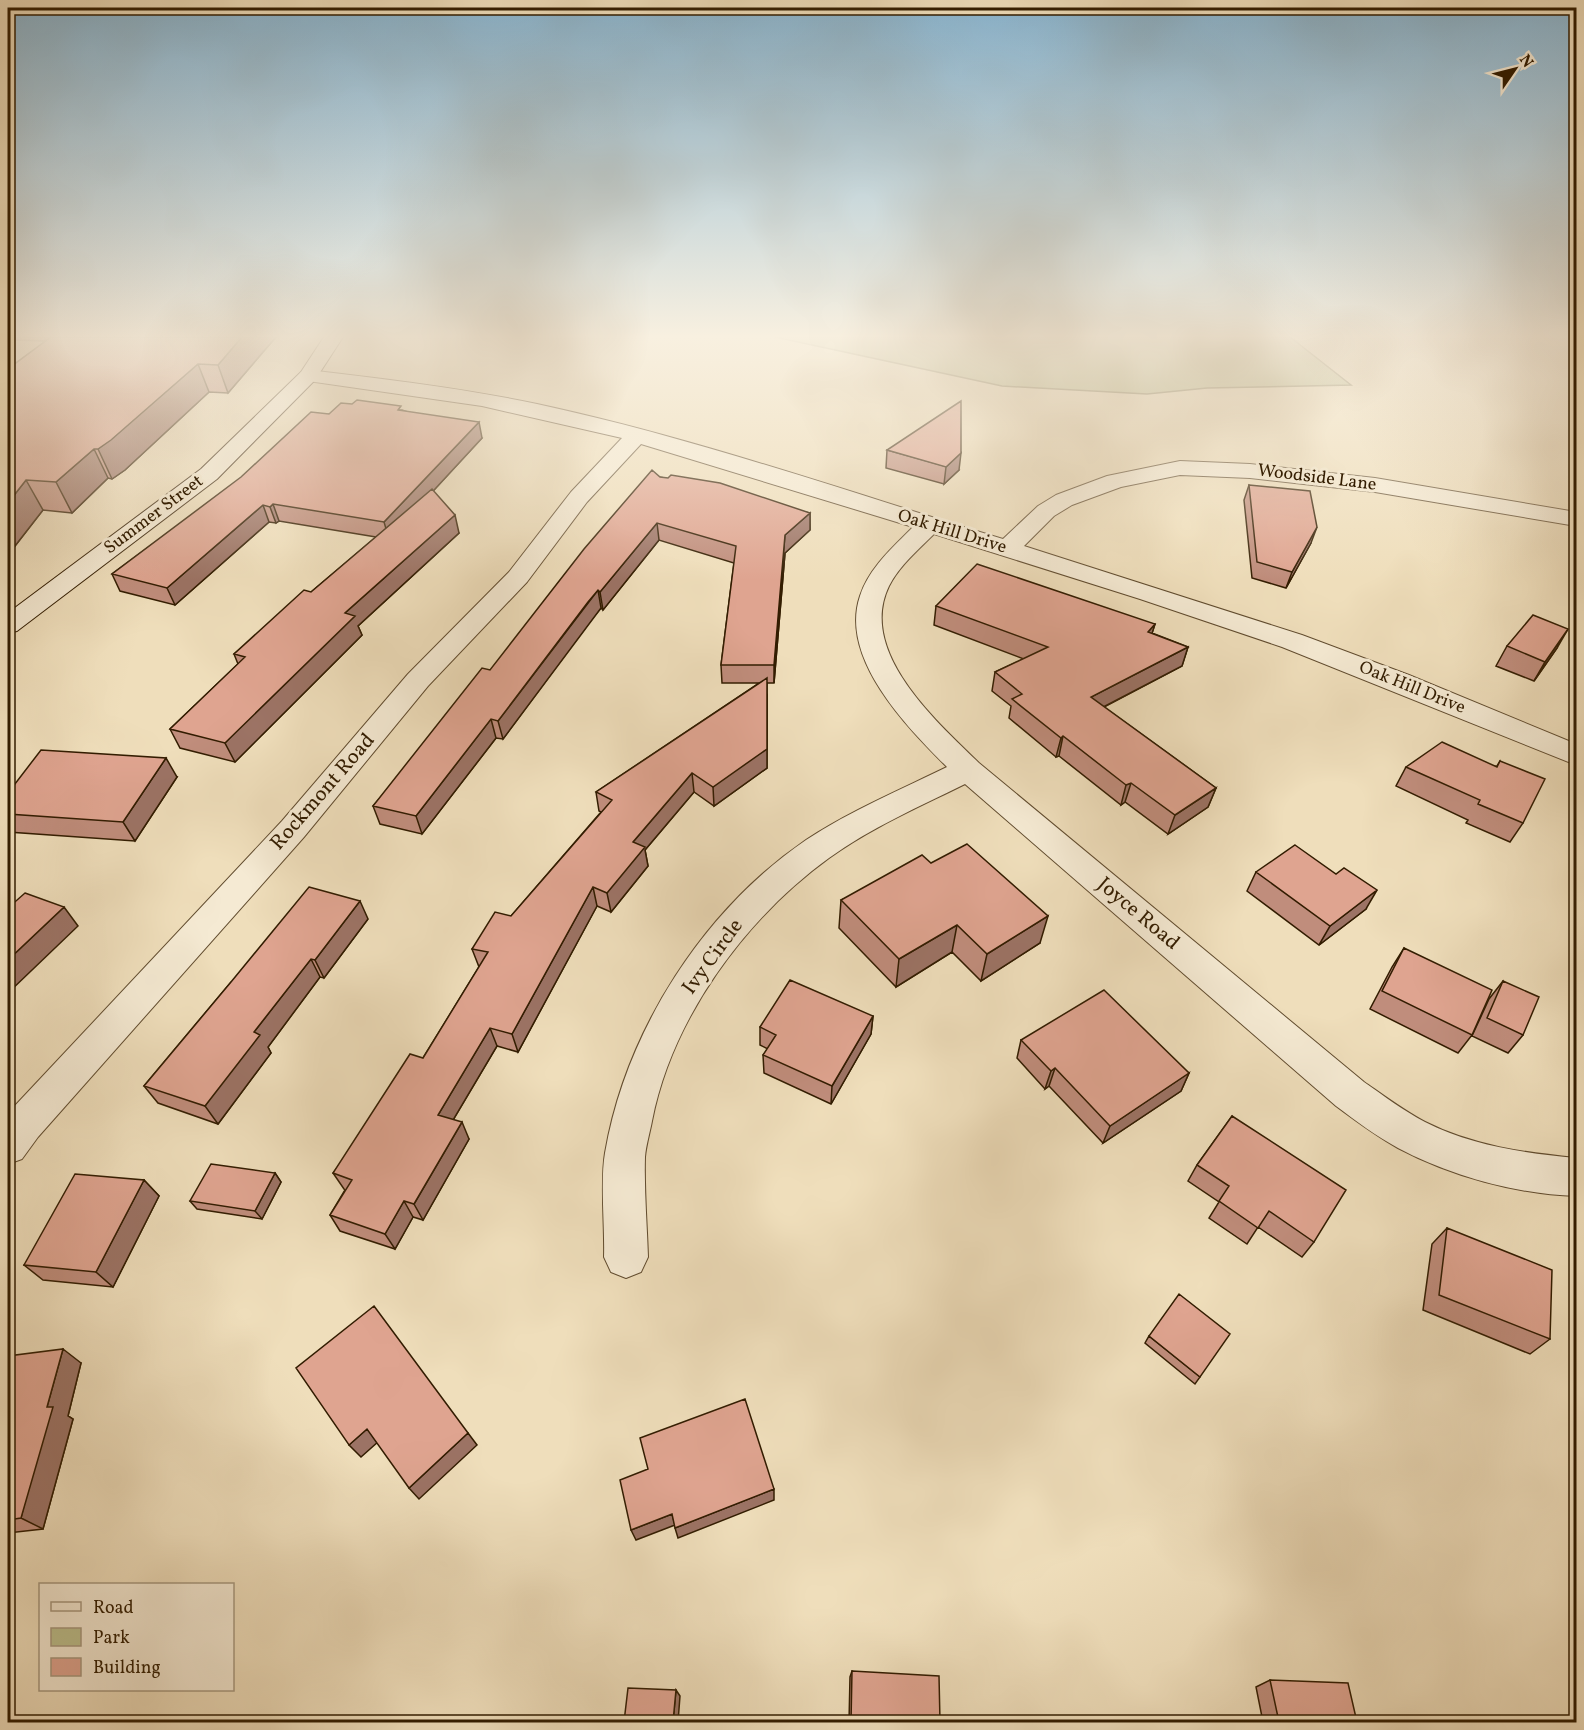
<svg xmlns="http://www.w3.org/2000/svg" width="1584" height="1730" viewBox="0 0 1584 1730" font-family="Vollkorn,serif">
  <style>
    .green { fill: #bcc08e; stroke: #776e47; stroke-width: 1.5 }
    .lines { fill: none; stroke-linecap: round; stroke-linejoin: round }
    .minor-casing { stroke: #614c2f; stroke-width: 2 }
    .secondary-casing { stroke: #321c00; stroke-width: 2 }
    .minor { fill: #f5ead3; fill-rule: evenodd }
    .secondary { fill: #f5ead3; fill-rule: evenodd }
    .wall { fill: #c08d7c; stroke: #321c00; stroke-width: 1.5 }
    .shaded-wall { fill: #9c7365; stroke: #321c00; stroke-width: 1.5 }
    .building { fill: #dfa490; stroke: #321c00; stroke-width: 1.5 }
    .labels { text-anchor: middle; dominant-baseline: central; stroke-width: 6; stroke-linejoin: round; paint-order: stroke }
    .far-street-label { font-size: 18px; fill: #321c00; stroke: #f5ead3 }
    .street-label { font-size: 21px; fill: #321c00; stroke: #f5ead3 }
  </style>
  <rect width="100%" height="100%" fill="#efdebb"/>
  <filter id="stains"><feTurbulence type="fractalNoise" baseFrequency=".00333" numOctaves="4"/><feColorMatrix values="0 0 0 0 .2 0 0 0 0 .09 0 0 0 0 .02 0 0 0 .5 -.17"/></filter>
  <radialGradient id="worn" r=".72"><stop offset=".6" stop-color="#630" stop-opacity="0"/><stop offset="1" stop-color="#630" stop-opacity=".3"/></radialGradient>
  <path class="green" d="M775,337h515l61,48 -144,3 -60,6 -145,-8z"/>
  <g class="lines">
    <g class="minor-casing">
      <path id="minor" d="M308,370c77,9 153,18 229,34 158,34 311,88 466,135l35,-33 18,-11 51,-19 73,-15 70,3 125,14 201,34v14l-201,-34 -125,-14 -70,-3 -59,12 -49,18 -18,11 -30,30 278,89 107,40 167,69v21l-294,-118 -142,-48 -206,-65c-16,16 -35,32 -45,52 -32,66 48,136 90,177l385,319c20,14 40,29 61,40 47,24 100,31 151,36v38c-60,-2 -125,-20 -178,-48 -22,-12 -42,-27 -62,-42l-371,-322c-46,23 -95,44 -136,74 -84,61 -157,160 -177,263 -2,11 -6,24 -7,36 -1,33 2,67 3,100l-7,15 -15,6 -15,-6 -7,-15c1,-31 -4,-76 1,-104 21,-123 99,-243 201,-313 44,-29 94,-50 141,-73 -40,-40 -108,-109 -87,-171 9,-28 33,-49 53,-69l-272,-83 -54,58 -60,80 -99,104 -124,151 -266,300 -16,22 -14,5v-49l2,-4 272,-290 126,-147 101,-102 62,-80 51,-54 -140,-32 -181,-26 -3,-4 3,-4z"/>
    </g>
    <g class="secondary-casing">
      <path id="secondary" d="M324,337h19l-28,43 -98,99 -200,152 -9,2v-20l193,-144 100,-97z"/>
    </g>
    <use href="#minor" class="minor"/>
    <use href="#secondary" class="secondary"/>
  </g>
  <path class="wall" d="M14,337h262l-48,56 -19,-1 -84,78 -13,9 -4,-1 -36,35 -29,-3 -35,45v-186l38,-28 -31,-1z
    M402,410l80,28 -49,53 26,42 -101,93 4,9 -127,127 -55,-14 -10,-19 68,-65 -4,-10 77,-62 65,-55 -97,-16 -3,2 -7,-1 -94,83 -55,-14 -8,-17 217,-160z
    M887,450l72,20 -15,14 -58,-16z
    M660,477l150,36v17l-25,23 -11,130h-7v85l-53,38 -20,-14 -49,58 3,16 -37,46 -14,-6 -79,146 -21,-6 -44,74 16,19 -46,81 -10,-3 -18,32 -55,-18 -10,-16 15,-25 -1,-1 -11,-16 90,-115 56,-91 -7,-18 39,-33 90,-104 -2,-1 -3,-19 163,-109h-37l-1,-18 13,-102 -75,-23 -56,70 -2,-2 -10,12 -88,119 -7,-1 -74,96 -42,-10 -7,-18z
    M1249,485l62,58 -25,45 -34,-10 -8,-78z
    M936,606l219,18 -3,9 36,14 -6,19 -78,41 112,81 -8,19 -40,27 -43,-32 -4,3 -62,-49 -3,1 -47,-39 2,-12 -19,-15 3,-19 29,-13 -90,-34z
    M1507,646l50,2 -23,33 -38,-15z
    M1500,761l23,62 -13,19 -44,-19 2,-3 -72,-34 10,-19 91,-1z
    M177,777l-42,64 -127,-9v-39z
    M931,863l109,80 -59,38 -29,-29 -56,35 -57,-59 2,-28z
    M1256,872l110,37 -47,36 -72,-54z
    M368,919l-44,59 -4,-1 -52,70 3,6 -53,71 -60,-21 -14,-17 87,-104z
    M1404,948l68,87 -14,18 -88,-44 22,-42z
    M1503,981l20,54 -15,18 -36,-17 17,-37z
    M873,1016l-2,18 -40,70 -67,-31 -1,-18 5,-6 -8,-4v-18z
    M1021,1040l168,33 -8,18 -78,52 -54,-57 -4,3 -28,-31z
    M1232,1116l82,126 -12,15 -44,-30 -11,17 -38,-26 10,-16 -31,-21 9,-16z
    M275,1173l6,9 -19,37 -65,-10 -7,-8z
    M144,1180l15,16 -46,91 -70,-7 -19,-15z
    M1447,1228l103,111 -20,15 -107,-44 9,-66z
    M1149,1336l51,41 -5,7 -50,-41z
    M8,1356l73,7 -13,53 5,3 -30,110 -35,4z
    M852,1671l88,51h-91l1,-45z
    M1270,1680l87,42h-94l-7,-35z"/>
  <path class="shaded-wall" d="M242,337h34l-48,56 -10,-28z
    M198,364l11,28 -84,78 -13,9 -14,-30z
    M479,422l3,16 -93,101 -5,-17z
    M94,449l14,29 -36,35 -16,-31z
    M961,453l-2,17 -15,14 2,-17z
    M26,480l17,30 -35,45v-52z
    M273,504l6,17 -3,2 -6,-16z
    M263,505l6,17 -94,83 -8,-17z
    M810,513v17l-25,23 -11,130v-18l11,-130z
    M455,515l4,18 -101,93 4,9 -127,127 -10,-19 120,-130z
    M657,523l2,17 -56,70 -3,-18z
    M1317,527l-6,16 -25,45 6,-16z
    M598,590l3,18 -98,131 -5,-18z
    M1155,624l-6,19 -1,-11z
    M1568,629l-11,19 -23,33 11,-19z
    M1188,647l-6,19 -96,50 5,-19z
    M767,696v72l-53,38 -1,-19z
    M491,719l5,19 -74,96 -6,-18z
    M1063,736l-4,20 -3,1 5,-19z
    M166,758l11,19 -42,64 -12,-19z
    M692,773l2,19 -49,58 3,16 -37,46 -4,-19 26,-51z
    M1131,783l-6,19 -4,3 5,-20z
    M1216,788l-8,19 -40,27 7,-19z
    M593,887l4,19 -79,146 -6,-18z
    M1377,890l-11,19 -47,36 11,-19z
    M360,901l8,18 -44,59 -9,-18z
    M64,907l14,19 -70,67v-33z
    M1048,916l-8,27 -59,38 6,-27z
    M957,925l-5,27 -56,35 3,-28z
    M311,959l9,18 -52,70 3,6 -53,71 -13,-18 49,-74z
    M873,1016l-2,18 -40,70 1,-18z
    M490,1028l7,18 -51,86 -8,-17z
    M1055,1068l-6,18 -4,3 6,-18z
    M1189,1073l-8,18 -78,52 7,-17z
    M462,1122l7,17 -46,81 -9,-16z
    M275,1173l6,9 -19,37 -7,-8z
    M144,1180l15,16 -46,91 -17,-15z
    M404,1201l9,16 -18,32 -10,-15z
    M63,1349l18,14 -13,53 5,3 -30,110 -22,-11 26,-111z
    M367,1429l12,12 -18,16 -12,-12z
    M468,1433l9,12 -58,54 -10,-11z
    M774,1489v11l-96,38 -3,-10z
    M672,1514l3,11 -39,15 -5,-10z
    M676,1690l4,6 -2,26h-5z"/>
  <path class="building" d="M51,337h191l-24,28 -20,-1 -87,76 -13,9h-4l-38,33 -30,-2 -18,23v-134z
    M357,400l44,6 -3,4 81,12 -95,100 -111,-18 -3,3 -7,-2 -96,83 -55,-14 129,-97 70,-65 18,2 12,-11 11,1z
    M961,401v52l-15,14 -59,-17z
    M652,470l8,7 8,1 3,-3 49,8 90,30 -25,22 -11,130h-53l15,-119 -79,-23 -57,69 -2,-2 -10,12 -90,119 -7,-2 -75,97 -43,-10 109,-138 8,2 94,-121z
    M1249,485l61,6 7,36 -25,45 -35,-10z
    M432,489l23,26 -110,98 10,3 -130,127 -55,-14 75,-72 -11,-3 70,-64 7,2z
    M977,564l178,60 -7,8 40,15 -97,50 125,91 -41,27 -44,-32 -5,2 -63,-49 -2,2 -49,-39 10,-5 -27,-22 53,-25 -112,-41z
    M1533,615l35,14 -23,33 -38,-16z
    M767,678v71l-54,38 -21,-14 -59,69 12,5 -38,46 -14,-6 -81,147 -22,-6 -52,87 24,7 -48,82 -10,-3 -19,33 -55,-19 22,-35 -19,-7 77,-119 13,4 65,-106 -16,-3 23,-37 16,4 101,-116 -16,-8z
    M1442,742l55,25 3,-6 45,18 -22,44 -45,-19 2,-4 -74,-33z
    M41,750l125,8 -43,64 -115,-8v-21z
    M967,844l81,72 -61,38 -30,-29 -58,34 -58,-59 81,-45 9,8z
    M1295,845l41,29 8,-6 33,22 -47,36 -74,-54z
    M309,887l51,14 -45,59 -4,-1 -57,73 6,3 -55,71 -61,-20 87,-104z
    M25,893l39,14 -56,53v-52z
    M1404,948l88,42 -20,45 -90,-44z
    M790,980l83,36 -41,70 -69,-31 13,-20 -16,-8z
    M1503,981l36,16 -16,38 -36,-17z
    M1104,990l85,83 -79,53 -55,-58 -4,3 -30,-31z
    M1232,1116l114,74 -32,52 -45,-31 -11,17 -39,-27 10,-15 -32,-21z
    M211,1164l64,9 -20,38 -65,-10z
    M75,1174l69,6 -48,92 -72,-7z
    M1447,1228l105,42 -2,69 -111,-44z
    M1179,1294l51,40 -30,43 -51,-41z
    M374,1306l94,127 -59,55 -42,-59 -18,16 -53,-77z
    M63,1349l-16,58h6l-32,111 -13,2v-164z
    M745,1399l29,90 -99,39 -3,-14 -41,16 -11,-50 28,-11 -8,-31z
    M852,1671l87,5 1,46h-89z
    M1270,1680l78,3 9,39h-78z
    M628,1688l48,2 -3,32h-49z"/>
  <linearGradient id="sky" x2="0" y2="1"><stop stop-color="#89b7d4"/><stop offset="0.58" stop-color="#f8f0e0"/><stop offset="1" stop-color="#f8f0e0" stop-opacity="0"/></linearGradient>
  <rect width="1584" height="580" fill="url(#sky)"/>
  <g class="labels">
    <g class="far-street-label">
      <text transform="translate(1317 478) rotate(7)">Woodside Lane</text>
      <text transform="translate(154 515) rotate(-37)">Summer Street</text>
      <text transform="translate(952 532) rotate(17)">Oak Hill Drive</text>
      <text transform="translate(1412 688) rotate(22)">Oak Hill Drive</text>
    </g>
    <g class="street-label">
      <text transform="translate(323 792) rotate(-49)">Rockmont Road</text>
      <text transform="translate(1138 914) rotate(40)">Joyce Road</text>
      <text transform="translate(713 957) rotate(-54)">Ivy Circle</text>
    </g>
  </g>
  <rect width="1584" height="1730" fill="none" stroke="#efdebb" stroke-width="30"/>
  <rect x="9" y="9" width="1566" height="1712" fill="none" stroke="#321c00" stroke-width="3"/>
  <rect x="15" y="15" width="1554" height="1700" fill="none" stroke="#321c00" stroke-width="1.5"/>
  <rect x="39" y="1583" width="195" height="108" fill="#f5ead3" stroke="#a7987f" stroke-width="1.5"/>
  <rect x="51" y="1602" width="30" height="9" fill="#f5ead3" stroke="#a7987f" stroke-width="1.5"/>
  <text x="93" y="1613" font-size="18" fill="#321c00">Road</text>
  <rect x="51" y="1628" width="30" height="18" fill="#bcc08e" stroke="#a7987f" stroke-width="1.5"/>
  <text x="93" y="1643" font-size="18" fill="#321c00">Park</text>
  <rect x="51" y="1658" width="30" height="18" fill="#dfa490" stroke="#a7987f" stroke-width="1.5"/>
  <text x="93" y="1673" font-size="18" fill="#321c00">Building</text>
  <g transform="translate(1515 69) rotate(55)" stroke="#f5ead3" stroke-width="4.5" paint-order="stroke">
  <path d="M0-4.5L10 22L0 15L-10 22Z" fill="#321c00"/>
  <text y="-9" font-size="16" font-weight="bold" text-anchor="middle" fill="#321c00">N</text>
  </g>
  <rect width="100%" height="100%" filter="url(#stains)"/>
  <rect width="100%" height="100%" fill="url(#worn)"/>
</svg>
